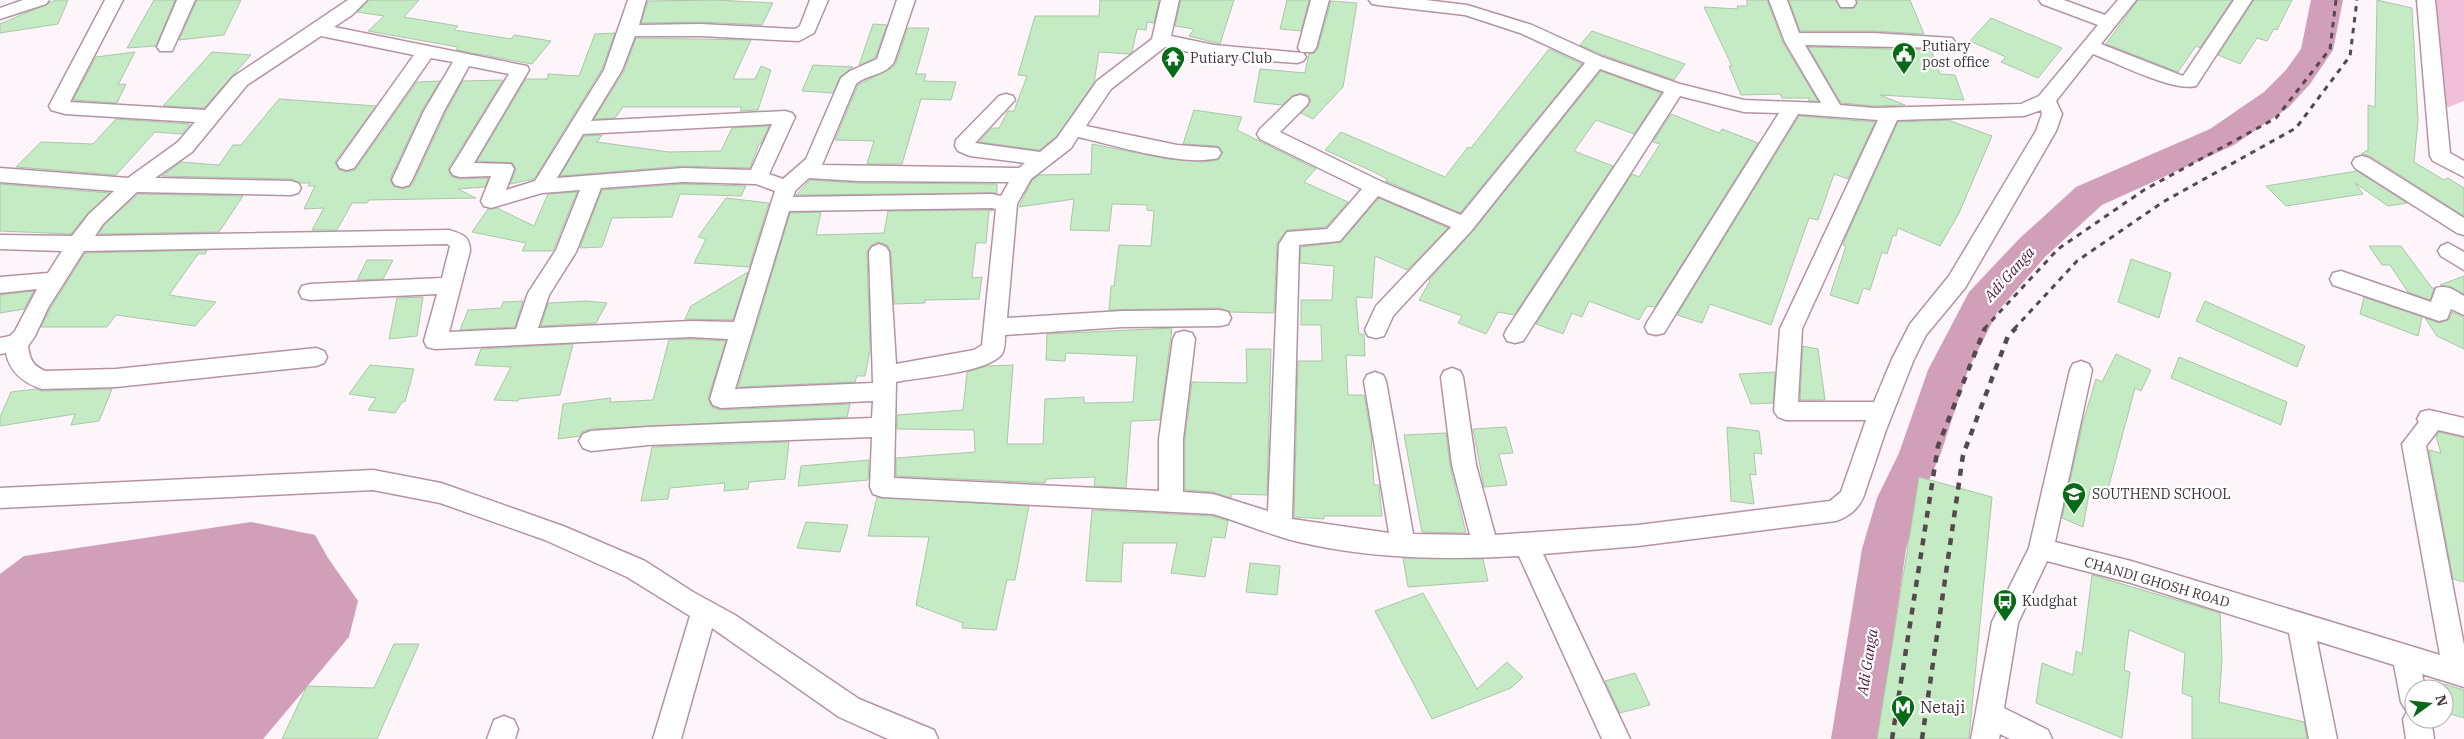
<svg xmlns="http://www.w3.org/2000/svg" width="2464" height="739" viewBox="0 0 2464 739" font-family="'IBM Plex Serif',serif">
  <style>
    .green { fill: #f0bfd7 }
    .water { fill: #d29fb9 }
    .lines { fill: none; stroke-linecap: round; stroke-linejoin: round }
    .river { fill: #d29fb9; fill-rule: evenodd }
    .building { fill: #c4ebc3; stroke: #abc6aa }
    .minor-casing { stroke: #b593a4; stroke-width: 3 }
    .minor { fill: #fff; fill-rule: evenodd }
    .rail-far1 { stroke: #56484f; stroke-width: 3; stroke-dasharray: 5.5 5.5; stroke-linecap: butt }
    .rail { stroke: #56484f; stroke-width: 4.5; stroke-dasharray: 7 7; stroke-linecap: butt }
    .labels { text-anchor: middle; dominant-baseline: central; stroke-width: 4.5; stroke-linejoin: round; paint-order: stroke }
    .poi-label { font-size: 14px; fill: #403239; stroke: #fff; text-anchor: start }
    .street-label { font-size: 14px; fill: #403239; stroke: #fff }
    .water-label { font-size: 15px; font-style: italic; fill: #53173b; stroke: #fff }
    .near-poi-label { font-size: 16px; fill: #403239; stroke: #fff; text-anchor: start }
  </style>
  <rect width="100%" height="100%" fill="#fdf5f9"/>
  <path class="green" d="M2430,0h34v101l-31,12z"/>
  <path class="water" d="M251,522l64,13 13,23 30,43 -9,36 -86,102h-263v-165l24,-18z"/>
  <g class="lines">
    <path class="river" d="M2311,0h32l-10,50 -23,34 -22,24 -54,37 -132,60 -57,52 -47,54 -30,59 -27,83 -20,45 -15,51 -27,190h-48l31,-190 15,-51 22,-45 29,-83 41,-78 50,-53 57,-52 134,-58 54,-37 22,-22 15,-21z"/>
  </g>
  <path class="building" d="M56,0h12l-10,24 -58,9v-9z
    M154,0h21l-19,46 -29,2z
    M197,0h44l-17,35 -45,5z
    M369,0h50l-15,17 54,9 -4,4 57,9 3,-4 37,6 -19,23 -76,-14 2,-3 -90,-16 16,-15 -27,-4z
    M715,0l58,3 -11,22 -62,-3 -59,1 7,-22z
    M1100,0h59l-5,23 -7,-1 -1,8 -9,-1 -5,23 -2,2 -31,-2 -5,31 -38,54 -17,13 -60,-8 13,-14h7l9,-17h6l13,-35 -9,-1 17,-59h64z
    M1181,0h53l-14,44 -31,-8 5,-7 -19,-3z
    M1287,0h22l-8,31 -21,-2z
    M1747,0h20l16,43 35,58h-10l2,-3h-28l-2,-4 -39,1 -12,-29h3l-28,-59 34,2 -1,-3h10z
    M1789,0h46l6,9 13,-1 3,-8h53l14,34 -51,-3h-73z
    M2138,0h94l-32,48 -4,-2 -18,26 -72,-28z
    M2254,0h38l-15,30 -3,-1 -7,12 -10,-3 -17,26 -22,-9z
    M2377,0l35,8 6,112 -4,42 30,18 4,-2 16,10v28l-94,-60 -9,-2 7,-4v-45l7,2z
    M1331,1l26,2 -14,84 -30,32 -12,-6 10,-13 -3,-5 -7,-2 -9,3 -10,9 -28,-3 6,-33 45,4 4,-19 5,-1 4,-5z
    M1991,18l71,30 -24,30 -37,-16 5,-5 -36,-16z
    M873,24l14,1 -12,33 -16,7z
    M908,28h21l-13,46h10l-2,7 32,1 -5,18 -30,-1 -19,65h-35l7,-23 -39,-1 23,-55 34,-17 4,-5z
    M1592,31l93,33 -11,16 -71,-25 -23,-10z
    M615,33l-13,36 -68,110 -24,5 6,-14 -3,-7 -36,-2 49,-82h22v-5l31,2 16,-42z
    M636,38l115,2 -18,39h22l6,-13 10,4 -13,40 -18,1 2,-4h-119l-8,11 -21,1 30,-48z
    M1808,47l123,3 9,24 15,1 9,25 -84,-5 25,10 -31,1 -33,-3z
    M1549,49l33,15 -122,149 -74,-32 1,-2 -13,-7 -49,-22 16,-18 104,45 23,-30 3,1z
    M135,52l-17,33 8,-1 -9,19 -44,-3 23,-43z
    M212,52l39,3 -47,53 -41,-2z
    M813,65l40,2 -13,10 -7,16 -31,-2z
    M1601,71l60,22 -27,41 -38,-14 -22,31 39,15 -99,149 -16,-3 -12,22 -28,-11 4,-7 -43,-16 11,-19 -1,-1 44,-49z
    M503,80l-55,89 3,7 8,3 29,-1 -3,9 -27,2 18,9 -107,2 -2,3h-15l-15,27h-25l12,-22 -20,1 11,-23h-7l2,-3h-10l-9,-4 -129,-3 19,-14 38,3 14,-20h8l38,-46 97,7 -41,56 4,8 7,2 9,-2 62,-88 23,-1 -18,29 -32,69 3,7 10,3 7,-2 4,-6 32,-69 17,-31z
    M1194,110l48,7 -5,13 79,39 -12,13 44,20 -22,25 -39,3 -10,13 -3,70 -44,-1 -10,-4 -111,2 2,-24h3l5,-41 32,1 3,-35 -7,-1v-5l-35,-1 -3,27 -39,-1 4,-31 -55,8 13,-27 7,-5 52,-1 1,-30 76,15 35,3 15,-2 5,-8 -5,-6 -35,-2z
    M1671,114l48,19 3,-4 36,14 -103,164 -8,-1 -8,14 -50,-19 -7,16 -10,-4 -9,21 -27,-10 96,-150 7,3 21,-33 -7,-2z
    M1799,116l76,6 -27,57 -14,-5 -16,46 -9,-2 -38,107 -61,-21 -8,19 -25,-8z
    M116,119l74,5 -8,10 -27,-2 -39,43 -100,-8 25,-25 52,2z
    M1948,120l44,16 -33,77 -19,33 -42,-18 -2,8 -3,-1 -6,19 -5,-2 -12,38 -7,-2 -5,16 -28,-9 16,-49 -3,-1 2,-6 53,-117z
    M769,126l-8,18h-2l-9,24 -67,-2 -123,10 24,-40 18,-1 -5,7 72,10 52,-1 11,-23z
    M2357,171l50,32 -19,3 -33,-23 8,11 -77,12 -20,-20z
    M810,180l48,3 139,1v9l-201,2z
    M0,184l110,9 -22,20 -17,21 -71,-3z
    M683,184l63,2 -5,10 -61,-2 -8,23 -60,1 -10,29 -22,1 22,-58z
    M577,192l-24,59h-31l4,-8 -54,-11 16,-23 9,-1 37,18 14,-32z
    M138,194l105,2 -24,36 -120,2 5,-9z
    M726,198l43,5 -20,64 -55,-4 12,-24 -8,-2z
    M1379,198l69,30 -41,42 -32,-14 -3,42 -16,-1 3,37h5l1,22 -19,-1 2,40h16l7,40 3,50h5l3,31h-58v3l-30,-2 4,-156h24l-1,-36h-20v-25h31l2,-34 -34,-3 1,-16 40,-5z
    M994,210l-5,1 -3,32h-10l-4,35 10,-1 -3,22 -54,1v3l-31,1 -3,-52 -4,-7 -9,-3 -8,4 -3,6 3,98 -5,26h-8l-2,6 -117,5 52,-174 31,-1 -5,23 68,-2 4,-22z
    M2369,246h32l31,42h2l-4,12 -22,-8 -18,-27h-8z
    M207,250l-2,4h-7l-29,41 47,7 -21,24 -79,-11 -9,12h-66l9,-18 35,-56z
    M2131,259l40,14 -12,45 -41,-16z
    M367,260h26l-10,19 -26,1z
    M748,272l-15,48 -48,-1 6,-13z
    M2464,276v18l-13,-7 -11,-2z
    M34,291l-10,18 -24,4v-18z
    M423,297l-6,39 -28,3 8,-41z
    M2364,297l58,20 -4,19 -58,-22z
    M523,301l-8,26 -55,3 8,-20 33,-2 2,-6z
    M586,301l21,2 -11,20 -55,3 7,-23z
    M2205,301l100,45 -8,21 -101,-46z
    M2452,312l12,5v32l-27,-13 -12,-18 14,5 10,-3z
    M1172,328l-12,92 -29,1 -5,67 -32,-2 1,-9 -49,2 -1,4 -149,-7v-18l79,-6 -1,-22 -77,-1v-14l66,-5 4,-38 20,-6 26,-1 -6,79h36l2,-45 39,-2v6l49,-1 4,-46 -71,-3 -1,8 -19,-1 1,-26z
    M690,339l36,2 -18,57 4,9 9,3 129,-6 -3,13 -256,12 -9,3 -2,4 -22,3 5,-35 48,-6 -1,4 43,-2 16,-60z
    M573,344l-13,51 -41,4 -1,2 -24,-1 17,-33 -36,-2 6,-16z
    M1803,346l15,3 7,51h-25z
    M1246,349h25l-4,146 -36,-1v4l-18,-6 -28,-2v-51l7,-57 55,1z
    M2116,354l35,16 -10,21 -6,-3 -29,108 -16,-7 -7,38 -21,-9 21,-96 13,-43 6,3z
    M2179,357l108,45 -6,23 -110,-47z
    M370,365l44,4 -9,33 -2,-1 -8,12 -27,-3 8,-12 -27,-4z
    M1775,372l-2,31 -22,1 -12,-30z
    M36,389l6,2 70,-2 -13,32 -28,4 4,-11 -75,12v-9l11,-25z
    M1506,427l7,26 -14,1 8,31 -23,2 -11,-58z
    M1727,427l32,4 3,23 -8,-1 2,22 -6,-1 4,30 -23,-3z
    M2439,432l25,6v144l-11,-3 -24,-129 12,3 -5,-17z
    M1446,433l4,32 16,68 -44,-1 -18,-97z
    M789,442l-4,37 -36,3 -1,7 -24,2 1,-8 -55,5 -2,11 -27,2 11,-54z
    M869,460l-1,20 -70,6 3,-20z
    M1919,477l73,20 -23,242h-92z
    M877,497l152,9 -14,74h-8l-11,50 -34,-2 1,-5 -47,-18 13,-68 -61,-1z
    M1092,510l121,6 15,5 -3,17 -13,-1 -7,40 -34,-4 6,-30h-54l-2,39 -35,-1z
    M806,522l42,3 -8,27 -43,-4z
    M1403,558l80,1 5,22 -80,6z
    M1250,563l30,3 -3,29 -31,-3z
    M2092,575l128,38 2,47 -3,42 85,20 3,17h-115v-42l-10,-4 3,-40 -56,-23 -5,40 6,2 -8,66 -86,-35 6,-40 31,12 3,-24 6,3z
    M1423,593l54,96 30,-27 16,15 -12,11 -79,31 -57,-108z
    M394,644h25l-42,95h-95l25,-53 67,2z
    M1635,673l15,32 -30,8 -15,-32z
    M2444,684l20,6v28l-20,-6z"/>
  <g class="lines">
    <g class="minor-casing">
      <path id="minor" d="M23,0h26l-3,4 -46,15v-11z
        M105,0h18l-53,102 135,8 28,-33 115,-77h19l-15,15 -18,12 193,39 2,4 -55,93 37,1 3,5 -8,21 29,-9 69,-111 24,-70h18l-7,25 61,-1 95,5 5,-3 10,-26h18l-14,33 -15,8 -99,-5h-65l-13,34 -31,51 194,-10 7,2 3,4 -26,57 14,5 23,-20 35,-81 9,-7 27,-12 20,-59h18l-21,62c-9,14 -27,12 -38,22l-34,81 197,3 6,-5 -55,-7 -12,-5 -3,-5 1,-6 43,-44 7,-2 7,2 2,4 -40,43 65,9 17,-14 40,-57 55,-42 9,-39h18l-8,36 43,9 89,8 3,4 -3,4 -6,2 -83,-6 -49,-10 -54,42 -25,37 91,19 41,3 3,5 -3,5c-35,9 -104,-13 -140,-21l-7,11 -40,31 -14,25 -10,114 115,-7 98,-1 8,2 3,6 -3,6 -8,2 -98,1 -117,8c0,6 0,14 -3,19 -15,19 -82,23 -106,28l-2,96 265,13v-52l14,-100 3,-6 8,-2 8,2 3,6 -12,100v53l30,2 55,17 11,-267 8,-12 40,-3 35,-40 -102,-50 -3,-5 3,-5 33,-32 7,-2 7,2 2,4 -2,4 -27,27 102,50 79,33 124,-152 -65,-30 -55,-18 -87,-10 -6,-1 -3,-4h57l41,5 65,20 70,32 78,27 64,16 77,3 -36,-61 -16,-42h18l12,33h74l79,5 3,4 -3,4 -6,2 -141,-3 35,60 34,3 147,-4 18,-8 59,-71 -56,-21 -3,-4h25l41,15 13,-15h18l-35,44 82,32 51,-76h18l-56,86c-23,6 -79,-23 -103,-32l-37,47 6,13 -6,17 -91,157 -39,47 -12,24 -28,71 -23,68c-5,11 -15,19 -27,23l-198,25 -95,8 87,185h-28l-83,-183c-72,4 -149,3 -220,-14 -29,-7 -56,-19 -86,-28l-331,-17 -9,-3 -3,-7 2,-50 -224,8 -57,6 -8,-3 -4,-7 4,-7 8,-3 57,-4 224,-9 1,-17 -152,7 -8,-3 -3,-6 18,-60 -38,-2 -255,12 -8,-2 -3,-6 13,-47 -127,6 -8,-2 -3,-6 3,-6 8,-2 132,-6 8,-32 -3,-2 -363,7 -36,57 -13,28 -7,10c2,13 4,19 17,25l71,-2 200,-21 8,3 3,6 -3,6 -8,3 -200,21 -74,2c-18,-6 -32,-16 -36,-36l-6,1v-16l10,-2 5,-5 22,-42 -37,4v-16l48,-4 14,-22 -62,-2v-14l72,1 17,-22 25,-23 -114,-9v-14l128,10 50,-36 17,-20 -130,-8 -14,-4 -2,-4zM321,36l93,19 -77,108 3,5 7,2 7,-2 77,-110 22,4 -29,49 -32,69 3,5 7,2 7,-2 3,-5 32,-69 25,-45 40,8 -59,96 3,5 7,2 31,-1 -10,25 3,5 7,2 51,-15 38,-3 -24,60 -28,43 -12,36 -67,3 21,-81c0,-15 -8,-17 -21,-21l-354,6 8,-12 34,-32 154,3 7,-2 3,-5 -3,-5 -7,-2 -136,-3 37,-26 55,-67zM1600,69l64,23 -157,237 -3,6 3,6 8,2 8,-2 157,-245 64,16 35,1 -131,208 -3,6 3,6 8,2 8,-2 134,-219 80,6 -98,209 -6,82 4,6 8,3h80l-25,72 -11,9 -192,24 -143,10 -19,-70 -13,-88 -3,-6 -8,-3 -8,3 -3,6 11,88 18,70 -57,-1 -27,-153 -3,-6 -8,-3 -8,3 -3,6 25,152 -97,-14 7,-274 41,-4 38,-45 73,31 -75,79 -11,24 3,6 8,2 8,-2 9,-20 79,-86zM2041,110l1,4 -6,17 -87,145 -39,48 -18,35 -18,43h-76l4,-73 95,-209 127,-4zM772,124l-21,46 -68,-2 -126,10 26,-44zM809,178l49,3 151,1 -8,14 -9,-2 -199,3 2,-6zM683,182l73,2 19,7 -41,131 -44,-1 -152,7 11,-33 27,-43 25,-64zM992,208l4,1 -14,136 -8,5 -78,14 -7,-112 -3,-5 -7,-3 -7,3 -3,5 4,131 -138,6 54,-178z
        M177,0h18l-23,51h-12l-3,-4z
        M1311,0h18l-13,48 -3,4h-12l-3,-4z
        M1837,0h18l1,3 -3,4h-12z
        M2417,0h18l15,153 14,8v16l-31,-16 -3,-5z
        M2362,156l7,2 95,60v17l-7,-2 -102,-65 -3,-5 3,-5z
        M2448,243l16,9v18l-23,-14 -3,-5 3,-5z
        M2341,271l90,31 5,-14c12,-3 18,2 28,8v19l-13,-6 -4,10 -8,2 -106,-36 -3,-6 3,-6z
        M2081,361l8,3 3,6 -37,172 76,19 309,94 -38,-211 17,-22 -2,-3 4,-7 8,-2 35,8v18l-26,-6 -12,16 38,199v42l-42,-13 3,15h-11v30h17l3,20h-28l-3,-20 4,-7 -6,-10 -7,-37 -77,-24 20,98h-28l-20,-106 -158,-50 -84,-22 -29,62 -14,85 44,22 4,9h-42l-10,-5 -1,5h-28l21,-117 37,-74 41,-178 3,-6z
        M373,470l68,13 122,43 82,35 48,31 42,23 124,84 75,31 4,9h-50l-49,-22 -127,-89 -31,111h-28l37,-123 -63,-39 -82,-37 -105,-37 -67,-13 -373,18v-20z
        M504,716l10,4 4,9 -3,10h-28l7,-19z"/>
    </g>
    <use href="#minor" class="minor"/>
    <path class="rail-far1" d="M1984,329l74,-80 86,-59 132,-72 54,-69 6,-49
      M2014,329l63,-68 86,-59 133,-74 54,-72 7,-56"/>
    <path class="rail" d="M1892,739l46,-293 47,-118
      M1922,739l41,-284 45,-119 8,-8"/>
  </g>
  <defs>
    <g id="civic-pin" transform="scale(1.25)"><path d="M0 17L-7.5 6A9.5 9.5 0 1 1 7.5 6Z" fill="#086a16" stroke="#fff"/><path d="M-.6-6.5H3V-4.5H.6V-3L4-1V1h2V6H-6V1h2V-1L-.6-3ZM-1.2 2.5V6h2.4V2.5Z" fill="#fff"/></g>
    <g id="temple-pin" transform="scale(1.25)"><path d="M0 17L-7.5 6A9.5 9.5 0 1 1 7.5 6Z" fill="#086a16" stroke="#fff"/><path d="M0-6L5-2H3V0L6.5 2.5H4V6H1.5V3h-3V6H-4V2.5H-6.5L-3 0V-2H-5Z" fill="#fff"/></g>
    <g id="school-pin" transform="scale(1.25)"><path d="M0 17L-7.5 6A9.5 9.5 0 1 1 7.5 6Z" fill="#086a16" stroke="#fff"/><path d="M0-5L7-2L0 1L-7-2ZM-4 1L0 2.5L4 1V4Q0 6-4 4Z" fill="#fff"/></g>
    <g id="bus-pin" transform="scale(1.25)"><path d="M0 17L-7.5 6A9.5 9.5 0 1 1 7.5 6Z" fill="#086a16" stroke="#fff"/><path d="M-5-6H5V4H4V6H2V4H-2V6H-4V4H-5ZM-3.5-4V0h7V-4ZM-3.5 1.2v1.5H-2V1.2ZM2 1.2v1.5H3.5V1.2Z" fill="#fff"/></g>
    <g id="metro-pin" transform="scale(1.25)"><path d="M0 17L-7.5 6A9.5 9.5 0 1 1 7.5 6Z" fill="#086a16" stroke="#fff"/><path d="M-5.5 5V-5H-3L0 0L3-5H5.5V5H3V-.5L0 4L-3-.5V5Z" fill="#fff"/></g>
  </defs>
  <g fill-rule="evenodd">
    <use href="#civic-pin" x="1904" y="54"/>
    <use href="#temple-pin" x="1173" y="58"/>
    <use href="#school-pin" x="2074" y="494"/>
    <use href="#bus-pin" x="2005" y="601"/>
    <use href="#metro-pin" x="1903" y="707"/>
  </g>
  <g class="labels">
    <g class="poi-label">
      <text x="1922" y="46">Putiary<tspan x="1922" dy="16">post office</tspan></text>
      <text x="1190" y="58">Putiary Club</text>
      <text x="2092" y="494">SOUTHEND SCHOOL</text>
      <text x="2022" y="601">Kudghat</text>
    </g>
    <g class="street-label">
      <text transform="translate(2157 582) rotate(16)">CHANDI GHOSH ROAD</text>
    </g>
    <g class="water-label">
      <text transform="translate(2009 274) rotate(-48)">Adi Ganga</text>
      <text transform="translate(1867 662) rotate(-81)">Adi Ganga</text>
    </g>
    <g class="near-poi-label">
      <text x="1920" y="707">Netaji</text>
    </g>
  </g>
  <g transform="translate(2429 704) rotate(75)"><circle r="24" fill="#ffffff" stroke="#b3adb0"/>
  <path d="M0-4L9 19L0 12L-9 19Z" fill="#086a16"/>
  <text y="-8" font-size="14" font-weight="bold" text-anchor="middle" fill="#403239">N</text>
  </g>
</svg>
